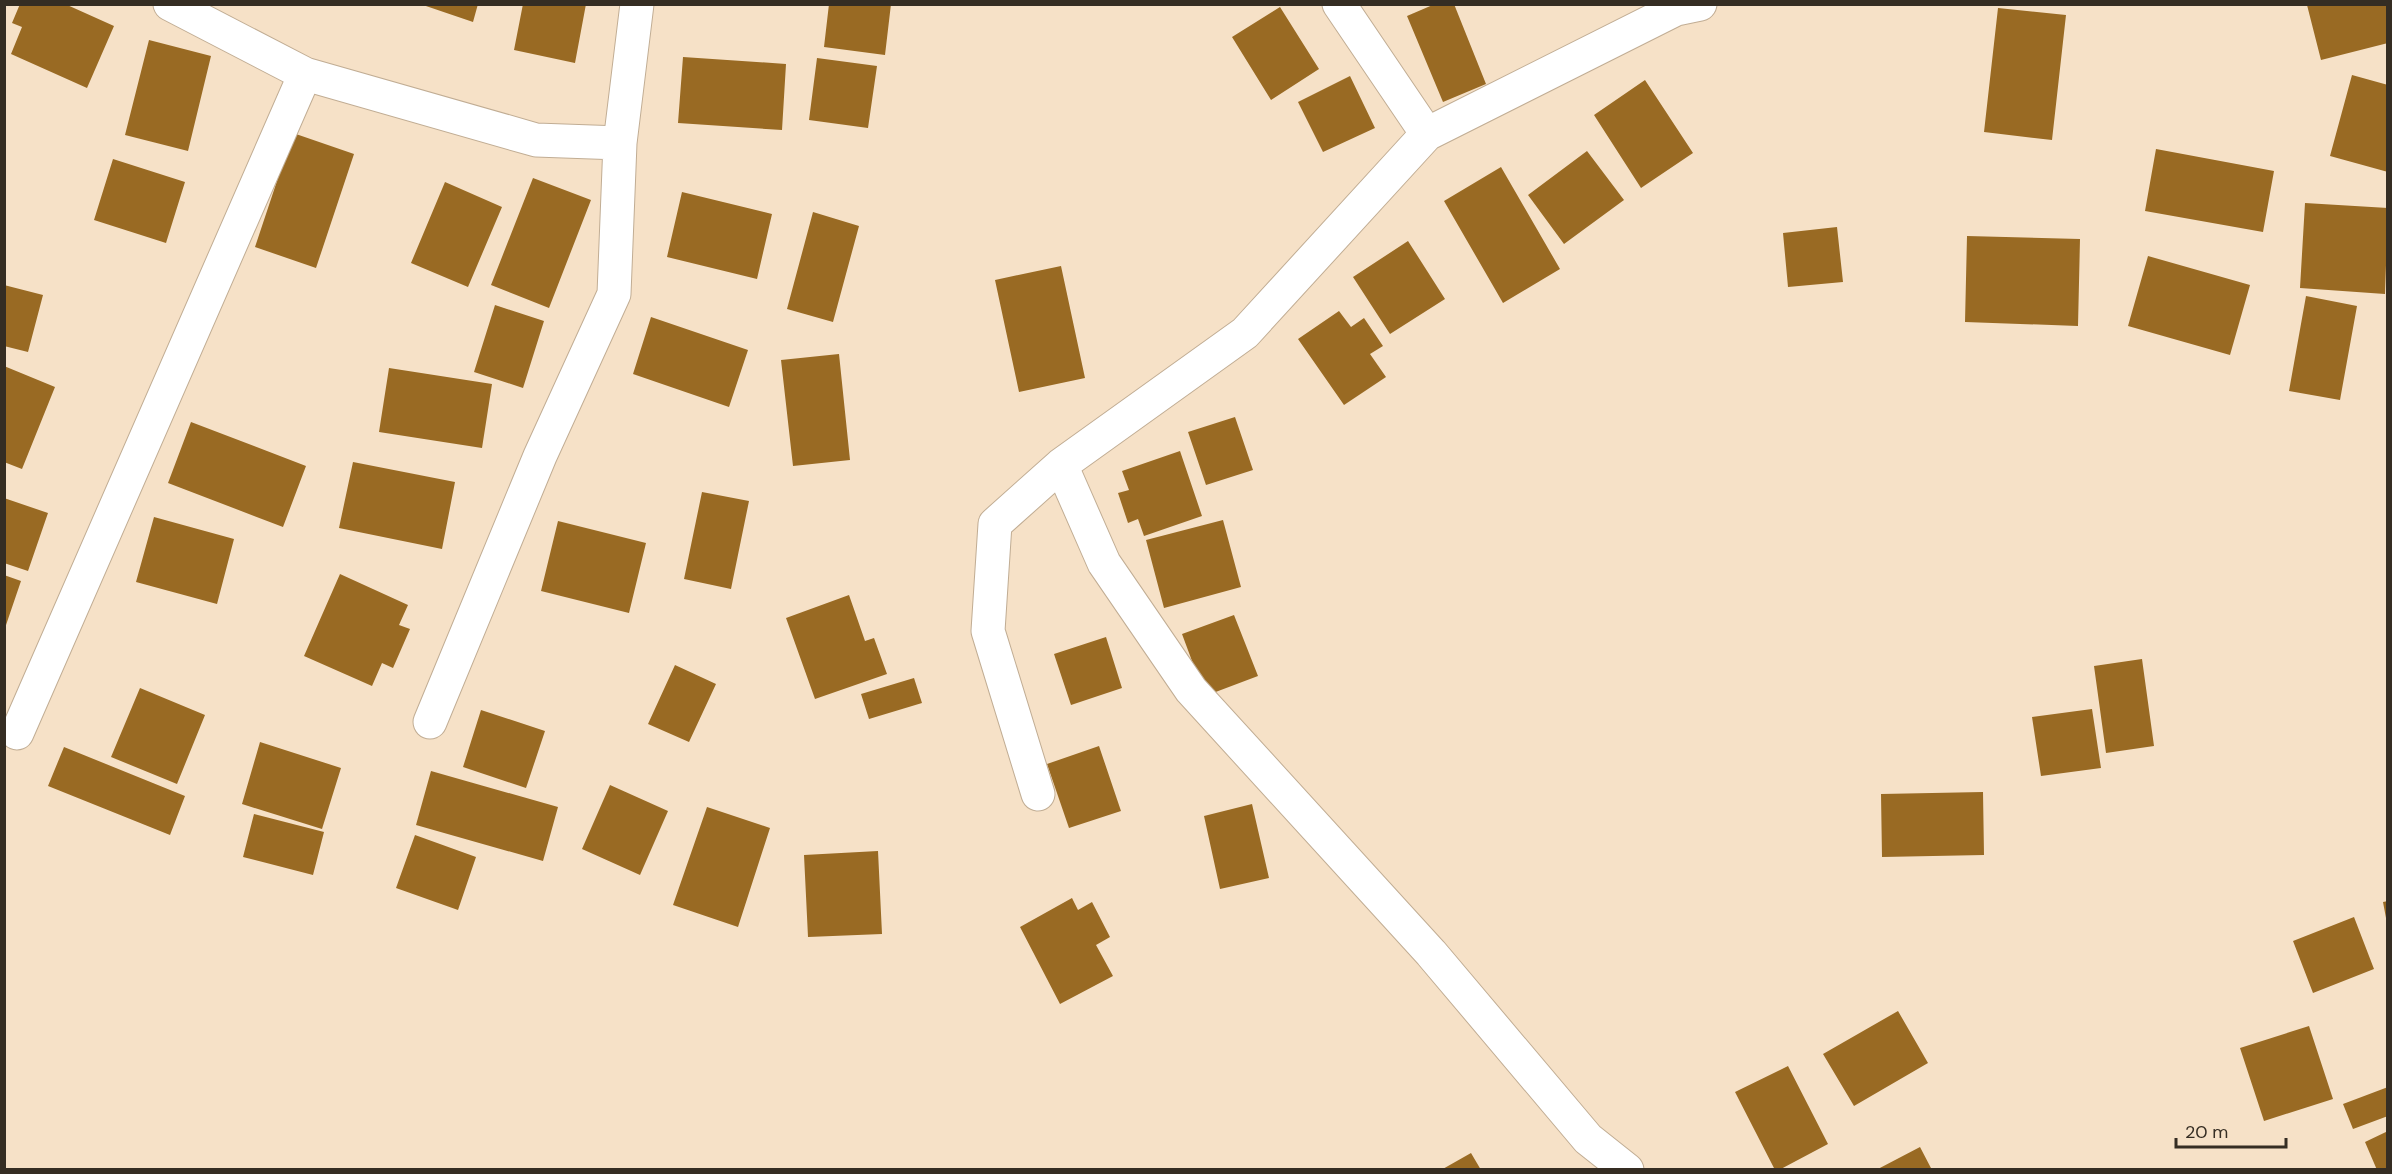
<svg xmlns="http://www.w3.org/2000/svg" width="2392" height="1174" viewBox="0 0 2392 1174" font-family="'DM Sans',sans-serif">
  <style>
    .building { fill: #996a23 }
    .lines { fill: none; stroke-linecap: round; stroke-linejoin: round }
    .minor-casing { stroke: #c1ad94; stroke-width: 35 }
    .minor { stroke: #fff; stroke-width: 33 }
  </style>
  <rect width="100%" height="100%" fill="#f6e1c7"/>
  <path class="building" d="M20,4h45l49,22 -27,62 -76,-34 11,-27 -10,-4z
    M420,4h58l-5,18z
    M523,4h63l-11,59 -61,-13z
    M829,4h62l-6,51 -61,-8z
    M1435,4h19l32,80 -43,18 -36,-86z
    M2307,5h81v38l-67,17z
    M1280,7l39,62 -48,31 -39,-63z
    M1998,8l68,7 -14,125 -68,-8z
    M149,40l62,16 -23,95 -63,-16z
    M683,57l103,7 -4,66 -104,-7z
    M817,58l60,8 -9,62 -59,-8z
    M2352,75l36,10v87l-58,-16z
    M1350,76l25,52 -52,24 -25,-50z
    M1645,80l48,73 -52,35 -47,-73z
    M293,133l61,21 -38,114 -61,-21z
    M2156,149l118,22 -11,61 -118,-21z
    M1587,151l37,49 -60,44 -36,-49z
    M113,159l72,23 -19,61 -72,-23z
    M1501,167l59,102 -57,34 -59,-102z
    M533,178l58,22 -42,108 -58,-23z
    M445,182l57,25 -34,80 -57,-24z
    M682,192l90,22 -15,65 -90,-22z
    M2305,203l83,5 -3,86 -85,-6z
    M813,212l46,14 -26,96 -46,-13z
    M1837,227l6,55 -55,5 -5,-54z
    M1967,236l113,3 -2,87 -113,-4z
    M1408,241l37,58 -55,35 -37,-57z
    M2148,256l102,29 -20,70 -102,-29z
    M1061,266l24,112 -66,14 -24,-112z
    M4,285l39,10 -15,57 -24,-6z
    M2306,296l51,10 -17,94 -51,-9z
    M495,305l49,16 -21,67 -49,-16z
    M1339,311l12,16 13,-9 19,28 -13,8 16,23 -42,28 -46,-66z
    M651,317l97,33 -19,57 -96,-33z
    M839,354l11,106 -57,6 -12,-106z
    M4,366l51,21 -33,82 -18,-7z
    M389,368l103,16 -10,64 -103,-16z
    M1235,417l18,53 -47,15 -18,-53z
    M191,422l115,44 -23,61 -115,-44z
    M1180,451l22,65 -58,20 -6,-17 -10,4 -10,-30 11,-3 -7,-19z
    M353,462l102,20 -13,67 -103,-21z
    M702,492l47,9 -18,88 -47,-10z
    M4,498l44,15 -20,58 -24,-8z
    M154,517l80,22 -17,65 -81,-22z
    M1223,520l18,67 -77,21 -18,-68z
    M558,521l88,22 -17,70 -88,-22z
    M340,574l68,31 -9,20 11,4 -17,39 -11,-5 -10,23 -68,-30z
    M4,575l17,6 -16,47h-1z
    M849,595l16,46 9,-3 13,36 -72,25 -29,-81z
    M1234,615l24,61 -53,20 -23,-62z
    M1106,637l16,51 -51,17 -17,-51z
    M2142,659l12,87 -48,7 -12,-87z
    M675,665l41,19 -27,58 -41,-18z
    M914,678l8,25 -53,16 -8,-25z
    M140,688l65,27 -28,69 -66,-27z
    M2092,709l9,59 -60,8 -9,-59z
    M481,710l64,21 -19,57 -63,-21z
    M260,742l81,26 -19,61 -80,-25z
    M1099,746l22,65 -52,17 -22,-64z
    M64,747l121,49 -15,39 -122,-49z
    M431,771l127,36 -15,54 -127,-36z
    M610,785l58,26 -28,64 -58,-26z
    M1983,792l1,63 -102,2 -1,-63z
    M1252,804l17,74 -49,11 -16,-73z
    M707,807l63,21 -32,99 -65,-22z
    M254,814l70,18 -11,43 -70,-18z
    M415,835l61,22 -18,53 -62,-22z
    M878,851l4,83 -74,3 -4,-82z
    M1072,898l6,12 14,-8 18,35 -14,8 17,31 -53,28 -40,-77z
    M2388,901v17h-2l-3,-16z
    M2354,917l20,52 -61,24 -20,-52z
    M1898,1011l30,52 -74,43 -31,-52z
    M2309,1026l24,73 -69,22 -24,-73z
    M1788,1066l40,78 -49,26h-4l-40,-78z
    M2388,1087v29l-35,13 -10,-25z
    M2388,1131v39h-11l-12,-28z
    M1920,1147l12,23h-56z
    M1471,1153l10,17h-40z"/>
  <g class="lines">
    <g class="minor-casing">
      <path id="minor" d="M170,4l135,70 231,66 84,3
        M1339,4l88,130
        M1061,465l43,98 87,127 240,263 157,186 39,31
        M430,722l110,-266 74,-162 6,-151 17,-139
        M17,733l288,-659
        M1038,794l-50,-163 7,-107 66,-59 184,-132 182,-199 249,-125 24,-5"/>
    </g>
    <use href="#minor" class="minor"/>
  </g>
  <rect width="2392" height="1174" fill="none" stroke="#352d23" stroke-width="12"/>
  <path d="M2176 1138v9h110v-9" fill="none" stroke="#352d23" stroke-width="3"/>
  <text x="2185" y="1138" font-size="18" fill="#352d23" stroke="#f6e1c7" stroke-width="4.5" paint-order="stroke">20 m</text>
</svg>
